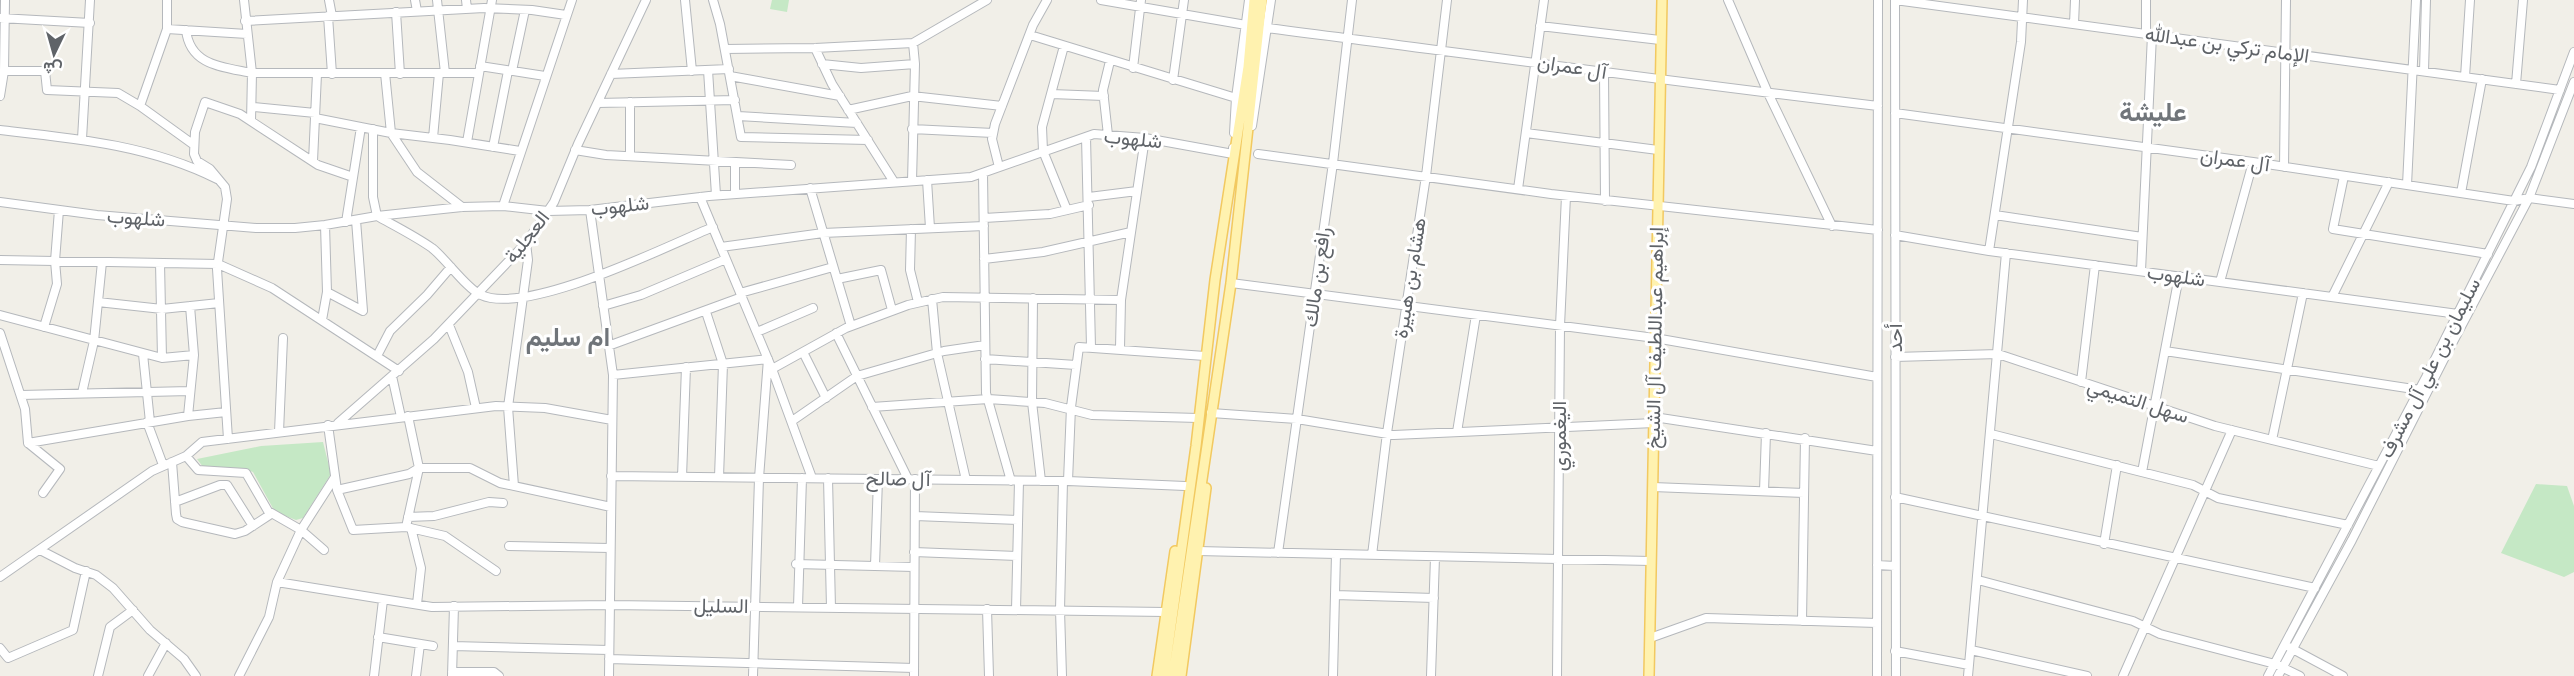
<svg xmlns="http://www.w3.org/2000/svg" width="2574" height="676" viewBox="0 0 2574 676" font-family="Karla,Vazirmatn,sans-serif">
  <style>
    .green { fill: #c5e8c5 }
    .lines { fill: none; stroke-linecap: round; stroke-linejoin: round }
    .minor-casing { stroke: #b5b8bc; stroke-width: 10 }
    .major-casing { stroke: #f2c960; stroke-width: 12 }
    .minor { stroke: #fff; stroke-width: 8 }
    .major { stroke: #fff2af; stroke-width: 9 }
    .labels { text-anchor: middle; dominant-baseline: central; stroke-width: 6; stroke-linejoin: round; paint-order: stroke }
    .street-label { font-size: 20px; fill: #5f6368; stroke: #fff }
    .district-label { font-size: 26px; font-weight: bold; fill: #70757a; stroke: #fff }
  </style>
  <rect width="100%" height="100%" fill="#f1efe8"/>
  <path class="green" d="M772,0h17l-2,12 -17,-3z
    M323,442l8,32 -28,44 -7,2 -21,-8 -22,-40 -12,-4 -38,-1 -6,-8 64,-13z
    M2536,484l31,2 7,20v66l-10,5 -63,-24z"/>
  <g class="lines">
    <g class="minor-casing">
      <path id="minor" d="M244,0l8,73 -1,48
        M329,0l3,16
        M415,0l2,11
        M437,0l8,73
        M466,0l1,9
        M685,0l7,71
        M713,0l7,24 21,113 127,3
        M1101,0l145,25
        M1728,0l40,93 64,133
        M1895,0l1,676
        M1895,0l665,90
        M396,12l4,62
        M328,16l4,58
        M0,18l90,5
        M245,21l239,-13 48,2 34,5
        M2074,24l1,-24
        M1540,26l120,14
        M1267,28c203,26 407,54 611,78
        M167,29l80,5
        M186,30c4,36 37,37 66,43h227
        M2146,34v-34
        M1030,35l206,63
        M1064,46l-22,81 1,24 24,59
        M815,48l17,36 62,98
        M725,49l90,-1 98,-5 74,-43
        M822,64l39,4 54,-4
        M480,66l65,10
        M1133,68l8,-68
        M708,70l8,125
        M4,71h41l2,19 71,3 22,13 54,39
        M512,71l13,-61
        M2424,71l2,-71
        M1604,72l1,129
        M385,73l6,60 26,39 45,35
        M611,74l118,-5
        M730,76l110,20
        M2465,77l5,-77
        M1173,80l11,-80
        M2516,84l7,-84
        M1051,94l53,2
        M0,96l4,-25 1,-71
        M598,103l137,-3
        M140,106l27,-77v-29
        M253,107l62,6
        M848,110l64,-14 90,10
        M1895,113l358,49 261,39 15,-3 45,6
        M738,116l119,7
        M315,118l76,15 59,7 70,11
        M1252,126l19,-126
        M373,129v68l4,19c18,10 38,20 55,32 14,11 35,41 49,47 46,21 184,-48 232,-68
        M912,129l81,4
        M0,130c73,8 150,15 217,49
        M1234,133l2,-35 13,-98
        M1526,133l132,17
        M1108,135l-5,-45 7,-29
        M1086,137l5,210
        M433,138l6,-65
        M82,139l8,-139
        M467,142l25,-142
        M493,147l15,-76
        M575,150l31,5 185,10
        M1258,154l293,40 327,36
        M630,156v-54
        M313,161l4,-87
        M999,167l-7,-28 3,-15 38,-99 14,-25
        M2284,167l2,-167
        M983,173l3,220 25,88
        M2344,176l-11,53 155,25
        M927,180l3,48
        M912,181l3,-117 -2,-21
        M2407,185l9,-185
        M810,188l41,138
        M1518,189l26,-189
        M2461,193l21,-114
        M735,194v-32
        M700,197l72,172 40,109
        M1089,197l48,-6
        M0,202l97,13 159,13h39l30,-3 52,-9 85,-9 41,-1 45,5 42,-1 119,-14 262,-19 123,-43 51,4 88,16v-6
        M503,206l69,-206
        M590,210l23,165 -4,301
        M1995,215l147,22
        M984,218l66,-4 39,-9
        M346,222l15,-95
        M911,229l-1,41 8,32
        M1895,235l94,16 469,63
        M721,247l102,-14 161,-7
        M1989,251l32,-209 2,-42
        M984,259l59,-7 88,-20
        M0,260l218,4 54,24 127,83
        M160,263l2,95
        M2141,271l11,-236
        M837,279l44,-9 11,40
        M2220,282l33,-120
        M1231,283l424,55 222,39
        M327,292l36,19 -7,-91
        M740,293l93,-26
        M2332,297l57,-115
        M1033,298l-1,104 9,79
        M932,299l5,54 29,127
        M98,302l64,7 57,-6
        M603,306l38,-11 85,-36
        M706,312l17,52 -4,113
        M0,315l162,43 32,-3
        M322,320l5,-28 -2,-67
        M449,325l19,47 8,36
        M44,327l13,-43 -2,-23 4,-51
        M757,332l56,-24
        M0,333l25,76 3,34 32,26 -17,24
        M836,333l72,146
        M608,346l134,-49
        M1120,348l1,-48 24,-162
        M2165,351l255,39
        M803,352l23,46
        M143,354l7,68
        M377,356l13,-25 37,-36 24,-28
        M1895,357l103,-3 217,72 164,40
        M985,359l91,6
        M772,369l74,-41 62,-23 35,-8 178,3
        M613,375l155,-16 -9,119 -6,198
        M392,376l9,41
        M2081,382l14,-117
        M82,393l12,-52 8,-79
        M21,395l169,-4
        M872,407l116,-8 57,4 47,12 106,3
        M1211,413l86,6 97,16 260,-12
        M188,416l6,-61 -4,-49
        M1654,417l223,34
        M792,421l65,-45 87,-25 41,-6
        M147,422l16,43
        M338,423l96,-84 92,-96 28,-41 24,-58 68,-144
        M328,425l9,65 16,40 53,-3 39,9 51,35
        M279,432l4,-94
        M1457,432l19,-117
        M1991,434l202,51 25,13 130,27
        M228,439l-11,-170 10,-70 -2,-12 -15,-18 -13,-8 -3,-7 1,-22 10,-30 35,12 78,51 35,12
        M2272,440l31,-147
        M28,443l160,-27 38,-4
        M186,456l12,14 48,3 22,38 33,19 23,20
        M172,462l4,52 1,5 5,3 53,12 10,-3 26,-17
        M2142,472l37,-196
        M611,476l457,5 117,5
        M682,477l4,-110
        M828,478l3,130
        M1068,481l3,-74 8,-60 126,9
        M514,486l-6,-79 20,-147 -2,-17
        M1653,487l151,6
        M337,490l72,-16 10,-6h51l30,15 111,24
        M1764,491l2,-58
        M1895,497l420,91
        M175,502l45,-17h7l26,41
        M915,516l103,4
        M408,517l26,-1 55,-14 14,1
        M406,527l13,-59 -11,-52
        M411,528l10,40 -4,36
        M2104,544l13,-79
        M509,546l101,2
        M40,550l35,18 21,7 17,13 37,42 34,29 12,17
        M1198,551l453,10
        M914,552l103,4
        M1278,553l55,-390 19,-163
        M1372,555l15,-122 39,-257 21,-176
        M796,564l118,3
        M1877,565l18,1
        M875,566l3,-87
        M0,577l152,-106 34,-15 16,-14 294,-36 49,2 67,12
        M1978,580l155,41 27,13 115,30 25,12
        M277,582l155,25 178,-2 556,7
        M1335,595l99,3
        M798,607l4,-129
        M987,609l2,67
        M1016,610l3,-129
        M1802,621l3,-183
        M378,637l55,9
        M1650,638l56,-20 171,5
        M453,646l156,4
        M2289,647l54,29
        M0,648l8,10 65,-28 13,-59
        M1971,650l116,26
        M1895,651l74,14
        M609,659l305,9
        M452,672h42l5,4
        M98,676l12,-49 23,-17
        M148,676l18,-33
        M239,676l30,-59 8,-35 24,-52 34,-53
        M374,676l9,-76
        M416,676l4,-32
        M452,676l2,-70
        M914,676l1,-197
        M1062,676l-2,-66 3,-129
        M1333,676l3,-122
        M1431,676l4,-119
        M1557,676l3,-350 6,-130
        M1877,676l1,-676
        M1968,676l38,-423
        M2123,676l109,-246
        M2268,676l158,-299 105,-210 43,-115
        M2278,676l74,-136 93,-183 84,-159 45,-116"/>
    </g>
    <g class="major-casing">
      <path id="major" d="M1157,676l18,-125
        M1164,676l32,-230 19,-166 33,-213 6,-67
        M1173,676l58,-393 31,-283
        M1181,676l25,-188
        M1649,676l13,-676"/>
    </g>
    <use href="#minor" class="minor"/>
    <use href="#major" class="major"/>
  </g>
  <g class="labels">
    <g class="street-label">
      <text transform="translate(2227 45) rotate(8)">الإمام تركي بن عبدالله</text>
      <text transform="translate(1572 67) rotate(9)">آل عمران</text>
      <text transform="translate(1133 139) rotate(6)">شلهوب</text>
      <text transform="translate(2235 160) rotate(8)">آل عمران</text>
      <text transform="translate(620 206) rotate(-6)">شلهوب</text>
      <text transform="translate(136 218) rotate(4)">شلهوب</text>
      <text transform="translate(527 237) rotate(-52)">العجلية</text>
      <text transform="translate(2176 276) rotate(8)">شلهوب</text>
      <text transform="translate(1317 277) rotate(-82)">رافع بن مالك</text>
      <text transform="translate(1410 278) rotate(-81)">هشام بن هبيرة</text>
      <text transform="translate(1655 338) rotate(-89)">إبراهيم عبداللطيف آل الشيخ</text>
      <text transform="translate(1895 338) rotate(-90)">أحد</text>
      <text transform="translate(2430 368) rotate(-63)">سليمان بن علي آل مشرف</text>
      <text transform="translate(2138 401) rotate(18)">سهل التميمي</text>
      <text transform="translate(1559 436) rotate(-90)">اليغموري</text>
      <text transform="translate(898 479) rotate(1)">آل صالح</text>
      <text transform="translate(721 606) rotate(1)">السليل</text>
    </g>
    <g class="district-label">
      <text x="2153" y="112">عليشة</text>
      <text x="568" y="337">ام سليم</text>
    </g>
  </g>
  <g transform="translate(54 54) rotate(185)" stroke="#ffffff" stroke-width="4.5" paint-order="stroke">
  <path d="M0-4.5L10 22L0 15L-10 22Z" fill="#5f6368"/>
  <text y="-9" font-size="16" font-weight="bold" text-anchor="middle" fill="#5f6368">ش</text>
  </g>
</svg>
